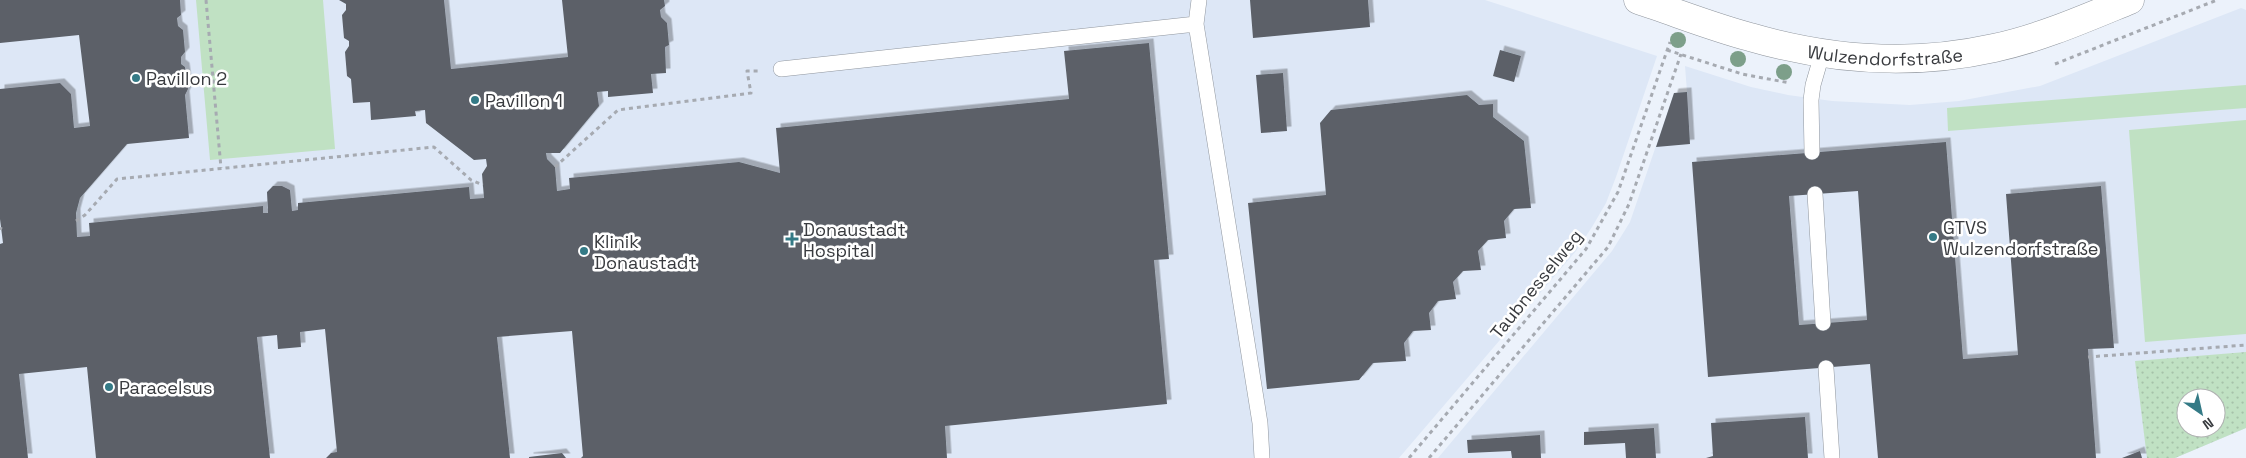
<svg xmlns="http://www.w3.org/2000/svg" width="2246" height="458" viewBox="0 0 2246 458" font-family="'Space Grotesk',sans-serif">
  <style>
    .built { fill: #dde7f6; fill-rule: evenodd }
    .green { fill: #c0e1c3 }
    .park { fill: url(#park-dots); fill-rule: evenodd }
    .building { fill: #5b6068; fill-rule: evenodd; filter: url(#shadow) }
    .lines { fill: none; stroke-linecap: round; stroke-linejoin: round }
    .service-casing { stroke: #90969e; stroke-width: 16 }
    .minor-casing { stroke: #90969e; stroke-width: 29 }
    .path { stroke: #a6aab1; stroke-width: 3; stroke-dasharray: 4 4; stroke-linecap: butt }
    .service { stroke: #fff; stroke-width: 15 }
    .minor { stroke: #fff; stroke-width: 28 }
    .tree { fill: #7d9f8a }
    .poi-dot { fill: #347a86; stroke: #fff; stroke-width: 2 }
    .labels { text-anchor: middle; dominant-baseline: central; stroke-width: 5; stroke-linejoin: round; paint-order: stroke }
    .street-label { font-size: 18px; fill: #393b3f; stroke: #fff }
    .poi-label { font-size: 18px; fill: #393b3f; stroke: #fff; text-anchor: start }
  </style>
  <defs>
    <pattern id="park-dots" width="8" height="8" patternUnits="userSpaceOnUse" patternTransform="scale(1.25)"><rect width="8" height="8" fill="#c0e1c3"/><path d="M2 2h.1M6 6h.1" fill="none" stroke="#a6c2a9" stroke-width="1.8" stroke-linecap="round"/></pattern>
    <filter id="shadow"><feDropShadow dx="4.5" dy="-4.5" stdDeviation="0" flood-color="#0004"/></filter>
  </defs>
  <rect width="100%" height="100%" fill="#ecf2fb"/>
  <path class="built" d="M0,0h1485l172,56 -41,121 -10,26 -14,24 -16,24 -177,207h-1399z
    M2241,8l5,2v418l-71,30h-737l174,-207 18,-29 44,-129 13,-1 -2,-26 66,21 37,8 44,6 78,4 49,-4 81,-15zM2186,398h30v30h-30z"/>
  <path class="green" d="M196,0h127l12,149 -125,11z
    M2246,85v23l-298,23 -1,-23z
    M2246,120v214l-101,8 -16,-212z"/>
  <path class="park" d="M2246,352v76l-71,30h-28l-12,-97zM2186,398h30v30h-30z"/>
  <path class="building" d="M0,0h180l1,15 -4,3 1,8 5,4 2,22 -4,5v7l4,3 3,22 -3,6 4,43 -62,6 -47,54 -4,15 1,24 13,-1 -1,-13 174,-17v7h5l-1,-21 6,-6h9l8,4 2,21 6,-1v-7l171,-16 1,12 14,-1 -2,-24 5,-8 -1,-7 -12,1 -48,-37 -1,-13 -10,1 1,5 -45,4 -1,-18 -17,1 -2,-24 -4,-3 -2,-24 4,-6v-5l-5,-3 -2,-23 4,-5v-6l-7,-4h105l7,69 117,-12 -6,-57h102l1,6 -5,4 1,7 6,6 2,22 -4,2 1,26 -15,1 2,19 -45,4v-6l-11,1 2,14 -39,47h-14l1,6 8,8 2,24 13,-2 -1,-11 170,-16 41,11 -4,-45 293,-29 -5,-48 85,-8 20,216 -15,1 13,144 -222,22 2,32h-366l2,-2 -11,-125 -75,6 13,121h-184l5,-5 6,-1 -12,-123 -25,3 1,15 -23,2 -1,-14 -20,2 13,121h-174l-9,-91 -68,7 9,84h-28v-214l3,-1 -3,-24v-130l60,-6 11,11 3,34 16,-2 -11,-91 -79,8z
    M1250,0h118l2,27 -117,11z
    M1500,50l21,6 -7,26 -21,-6z
    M1283,73l4,58 -26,2 -5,-58z
    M1687,92l3,52 -34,3 18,-54z
    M1467,95l12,10 14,-1v13l31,24 7,67 -17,1 -10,12 2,17 -18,2 -10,11 3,19 -18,1 -10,11 3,17 -18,2 -9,12 2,17 -18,1 -9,12 2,18 -33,2 -14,17 -92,9 -19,-186 78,-8 -6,-72 11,-13z
    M1946,142l17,217 55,-4 -12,-161 95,-8 13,162 -26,1 8,109h-218l-8,-94 -162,13 -16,-215zM1858,191l9,129 -68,5 -10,-129z
    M1805,417l3,41h-102l7,-2 -2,-33z
    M1654,428l2,30h-30l-1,-15 -41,2v-13z
    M1540,435l1,23h-29l-1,-7 -43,2 -1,-13z
    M2140,451l2,7h-20z
    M562,453l4,5h-37v-1z"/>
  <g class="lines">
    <g class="service-casing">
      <path id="service" d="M1199,0l-3,24 64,399 2,35
        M781,69l415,-45
        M1812,152l-1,-52 2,-15 9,-31
        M1815,194l8,129
        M1826,368l6,90"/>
    </g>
    <g class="minor-casing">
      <g id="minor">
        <path id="s1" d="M1638,0c37,12 74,27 112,37 79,23 163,29 244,11 47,-10 92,-30 136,-48"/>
      </g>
    </g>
    <path class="path" d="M206,0l15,168
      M1667,50l75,24 48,9
      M2055,64l162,-64
      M555,167l63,-57 133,-17 -4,-22h11
      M76,221l9,-6 32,-36 317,-32 37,33 12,5
      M0,228l2,1
      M2088,357l158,-12
      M1409,458l177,-209 32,-57 52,-150
      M1429,458l179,-211 21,-43 52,-150"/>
    <use href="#service" class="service"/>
    <use href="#minor" class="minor"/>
  </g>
  <g class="tree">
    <circle cx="1678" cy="40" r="8"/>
    <circle cx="1738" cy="59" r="8"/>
    <circle cx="1784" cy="72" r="8"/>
  </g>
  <g class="poi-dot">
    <circle cx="136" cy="78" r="5"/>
    <circle cx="475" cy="100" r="5"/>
    <circle cx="1933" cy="237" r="5"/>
    <path d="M789.5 231.5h5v5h5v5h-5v5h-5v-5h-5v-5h5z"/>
    <circle cx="584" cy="251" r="5"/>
    <circle cx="109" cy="387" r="5"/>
  </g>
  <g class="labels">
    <g class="street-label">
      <text stroke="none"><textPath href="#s1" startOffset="255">Wulzendorfstraße</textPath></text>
      <text transform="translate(1536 284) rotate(-51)">Taubnesselweg</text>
    </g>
    <g class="poi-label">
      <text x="146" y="78">Pavillon 2</text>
      <text x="485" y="100">Pavillon 1</text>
      <text x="1943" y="227">GTVS<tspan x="1943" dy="21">Wulzendorfstraße</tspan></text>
      <text x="803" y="229">Donaustadt<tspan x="803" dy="21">Hospital</tspan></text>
      <text x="594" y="241">Klinik<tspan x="594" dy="21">Donaustadt</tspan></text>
      <text x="119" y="387">Paracelsus</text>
    </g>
  </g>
  <g transform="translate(2201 413) rotate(146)"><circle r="24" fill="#ffffff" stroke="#b0b1b2"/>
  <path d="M0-4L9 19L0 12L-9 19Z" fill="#347a86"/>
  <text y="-8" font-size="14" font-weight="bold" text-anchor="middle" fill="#393b3f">N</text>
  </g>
</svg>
